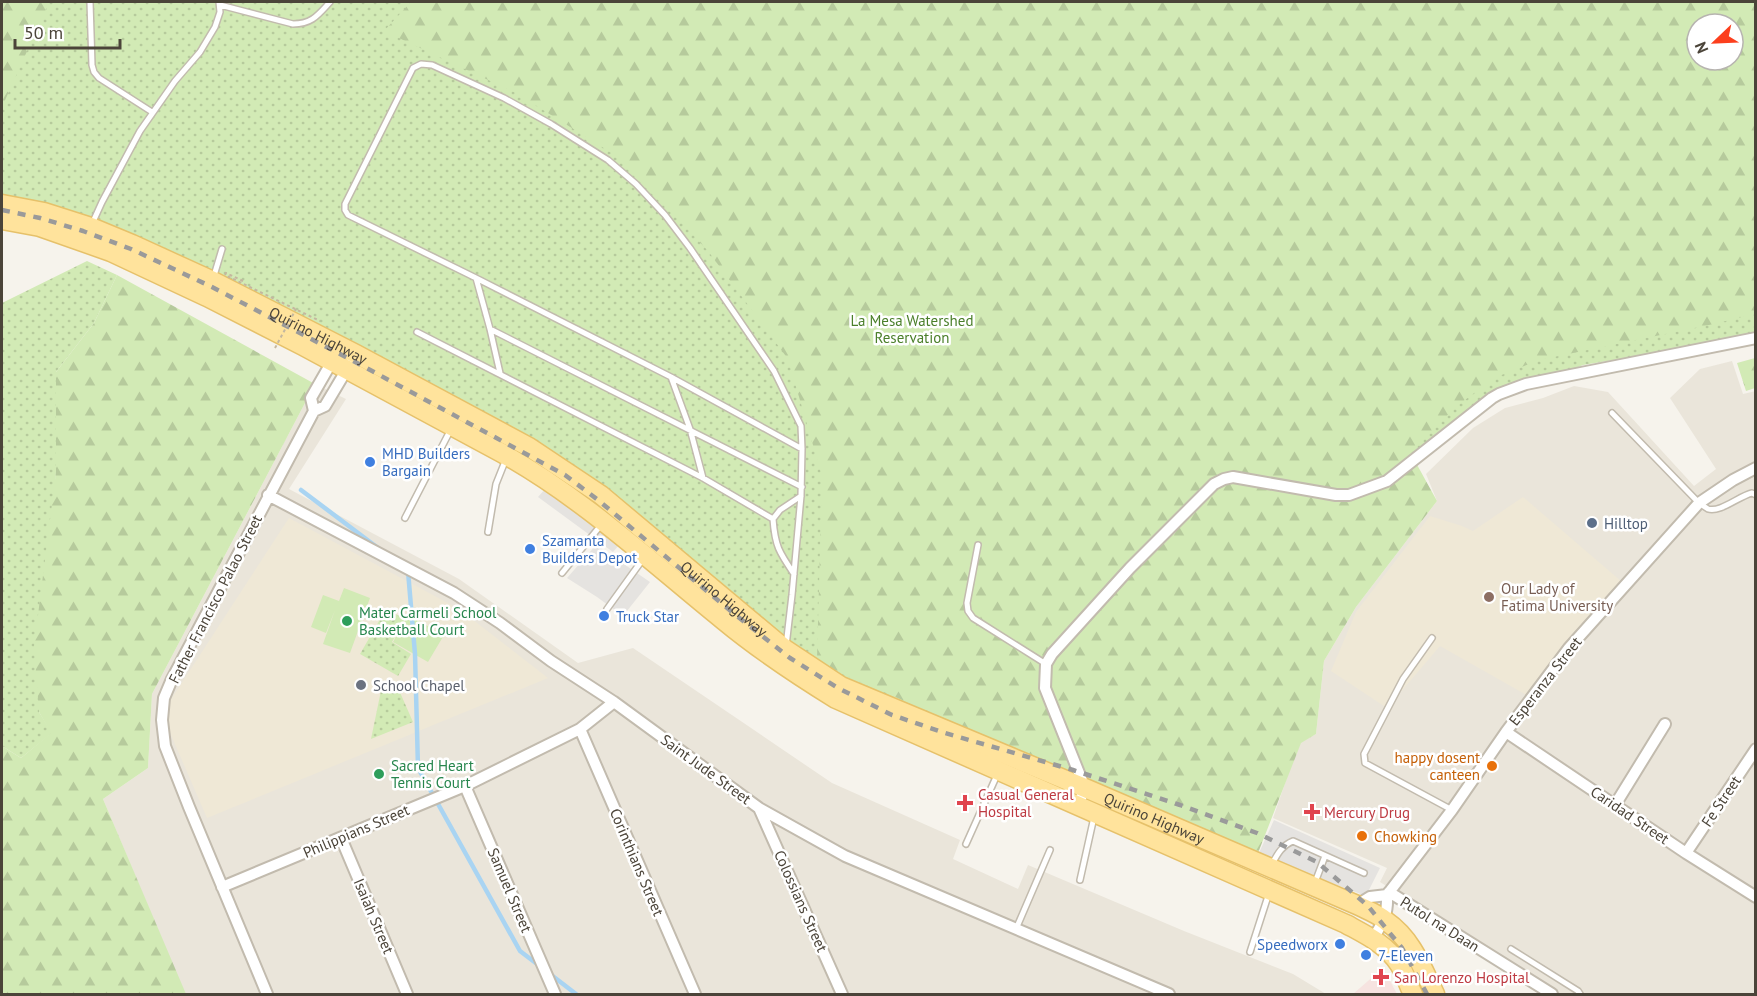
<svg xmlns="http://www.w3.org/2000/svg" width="1757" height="996" viewBox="0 0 1757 996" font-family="'PT Sans',sans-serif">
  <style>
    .residential { fill: #eae5da }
    .education { fill: #efe8d6 }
    .medical { fill: #f6e3e0 }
    .grass { fill: url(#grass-dots); fill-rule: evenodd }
    .forest { fill: url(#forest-firs); fill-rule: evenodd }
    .garden { fill: #d2eab5 }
    .parking { fill: #e5e3e0 }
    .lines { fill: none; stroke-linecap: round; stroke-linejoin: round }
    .stream { stroke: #a9d4f2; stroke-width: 4.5 }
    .lane-casing { stroke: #c2bbae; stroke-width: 8 }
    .street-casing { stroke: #c2bbae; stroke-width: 14 }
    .primary-casing { stroke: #e6c16a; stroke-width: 21 }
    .lane { stroke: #fff; stroke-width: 5 }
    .street { stroke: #fff; stroke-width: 10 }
    .primary { stroke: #ffe39c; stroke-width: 18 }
    .rail { stroke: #9a9a9a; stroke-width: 4.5; stroke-dasharray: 8 8; stroke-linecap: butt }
    .path-bridge { stroke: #c4b79f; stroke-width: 2; stroke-dasharray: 3 3; stroke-linecap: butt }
    .shop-dot { fill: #3f7fe0; stroke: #fff; stroke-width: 2 }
    .service-dot { fill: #5c6f8a; stroke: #fff; stroke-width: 2 }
    .education-dot { fill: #8d6e63; stroke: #fff; stroke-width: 2 }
    .leisure-dot { fill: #2e9e5b; stroke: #fff; stroke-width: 2 }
    .worship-dot { fill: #6b7280; stroke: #fff; stroke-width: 2 }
    .food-dot { fill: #e8710a; stroke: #fff; stroke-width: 2 }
    .health-dot { fill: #e0444e; stroke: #fff; stroke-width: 2 }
    .labels { text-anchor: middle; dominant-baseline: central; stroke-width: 5; stroke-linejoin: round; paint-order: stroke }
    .park-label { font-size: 15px; fill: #4a7f2a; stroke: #fff }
    .street-label { font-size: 15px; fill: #4b4439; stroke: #fff }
    .shop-label { font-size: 15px; fill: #366cbe; stroke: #fff; text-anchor: start }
    .service-label { font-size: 15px; fill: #4e5e75; stroke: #fff; text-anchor: start }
    .education-label { font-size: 15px; fill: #785e54; stroke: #fff; text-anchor: start }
    .leisure-label { font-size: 15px; fill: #27864d; stroke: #fff; text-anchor: start }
    .worship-label { font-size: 15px; fill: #5b616d; stroke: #fff; text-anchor: start }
    .food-label { font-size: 15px; fill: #c56008; stroke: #fff; text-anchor: end }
    .health-label { font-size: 15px; fill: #be3a42; stroke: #fff; text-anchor: start }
  </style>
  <defs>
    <pattern id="grass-dots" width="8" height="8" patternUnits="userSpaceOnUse" patternTransform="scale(1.5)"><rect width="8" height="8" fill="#d2eab5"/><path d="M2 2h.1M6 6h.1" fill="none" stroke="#b6ca9c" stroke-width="1.8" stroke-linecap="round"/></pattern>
    <pattern id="forest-firs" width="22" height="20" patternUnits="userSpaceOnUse" patternTransform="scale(1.5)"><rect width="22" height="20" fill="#d2eab5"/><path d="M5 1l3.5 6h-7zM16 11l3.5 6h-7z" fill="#b6ca9c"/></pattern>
  </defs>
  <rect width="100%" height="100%" fill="#f6f3ec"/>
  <path class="residential" d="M1732,361l11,33 13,-3 -1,603h-198l-177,-112 7,-14 -114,-50 19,-55 9,-21 15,-8 8,-73 32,-54 81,-106 -11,-27 47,-46 32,-20 38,-10 31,-12 34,6 86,94 22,-17 -46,-71 30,-29z
    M315,384l31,15 -57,90 170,90 119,84 55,-15 199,135 128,57 -7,19 65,30 10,-24 156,66 109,43 33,20h-1141l-82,-195 45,-31 4,-74z"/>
  <path class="education" d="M1523,497l99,85 -94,114 -88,-50 -53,62 -56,-37 25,-59 74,-96 32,10 11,5z
    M289,518l170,91 89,69 -341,140 -39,-90 2,-27z"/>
  <path class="medical" d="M1383,968l14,26h-44z"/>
  <path class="grass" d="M2,2h1753v331l-63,14 -109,18 -102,43 -76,61 -320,319 -244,-102 -240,-191 -245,-141 -354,-150zM1697,24h36v36h-36z
    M87,261l30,14 -23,48 -38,49v100l-17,240 13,21 -31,25 -19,-12v-443z
    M386,609l19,10 -13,23 19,12 -13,22 -38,-22z
    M383,681h12l18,41 -42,17z"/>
  <path class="forest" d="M2,2h47l-47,105z
    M411,2h1344v312l-46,11 -170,35 -45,18 -37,28 -47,46 27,49 -81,106 -32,54 -8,73 -15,9 -43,110 -423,-182 -18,-12 5,-183 -34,-117 -80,-108 -82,-89 -110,-69 -132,-62zM1697,24h36v36h-36z
    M117,275l198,109 -163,310 -4,74 -45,31 83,195h-184v-248l19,12 30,-25 -12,-21 -5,-65 22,-175v-100l38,-49z
    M1755,358v30l-9,3 -9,-28z"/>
  <path class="garden" d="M344,588l26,10 -20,55 -27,-9 12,-34 -9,23 -15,-6 12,-32 16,6z
    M408,615l36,20 -16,27 -35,-20z"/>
  <path class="parking" d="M546,488l74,56 -7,8 -75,-55z
    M596,545l54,37 -27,34 -26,-19 -30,-19z
    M1274,820l106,48 -14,28 -108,-41z"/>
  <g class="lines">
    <path class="stream" d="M301,490l77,58
      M406,570l2,1 7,83 3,114 102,183 21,16
      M550,974l26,20"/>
    <g class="lane-casing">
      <path id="lane" d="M90,2l2,63 2,7 5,6 53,34
        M220,5l73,19c19,0 25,-9 37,-22
        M92,224l10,-22 38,-71 35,-50 25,-29 15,-25 5,-15 -1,-10
        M476,278l14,51 10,44
        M213,279l9,-30
        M490,329l312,158
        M417,332l286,146 70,41c2,27 6,33 21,55
        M671,377l19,52 13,49
        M1612,413l87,90c3,2 6,4 9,6 12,4 31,-13 44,-16l4,2
        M405,518l46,-89
        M773,519l7,-9 21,-14
        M488,532l8,-48 10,-25
        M978,545l-11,58 1,8 5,7 73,46
        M562,573l39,-48
        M607,609l36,-50
        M1432,638l-29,41 -39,75 1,9 87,47
        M786,646l6,-51 9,-99 1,-47 -1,-23 -27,-55 -84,-123 -25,-33 -29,-31 -28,-24 -57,-36 -47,-26 -72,-33 -11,-1 -8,4 -68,136v6l3,5 128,63 195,99 131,72
        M966,844l31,-69
        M1271,866c6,-11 10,-20 22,-25l71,32
        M1080,880l14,-63
        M1314,885l11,-29
        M1016,929l34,-79
        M1511,949l67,42 2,3
        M1250,952l19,-59"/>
    </g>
    <g class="street-casing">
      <path id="street" d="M314,411l-3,-13 23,-40
        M268,495l186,98 46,30 51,38 63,41 145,106 86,48 324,138
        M580,729l115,265
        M1506,732l180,121 70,44
        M465,786l90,208
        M1078,805l7,-17 -40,-100 1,-24 6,-10 78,-86 84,-84 10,-5 9,-2 103,18h13l38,-14 105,-83 7,-4 27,-10 230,-46
        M1615,805l50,-81
        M759,808l83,186
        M341,838l66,156
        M1686,853l70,-104
        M222,887l243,-101 115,-57 34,-27
        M1389,892l163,102
        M1357,905l13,-8 17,-2
        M1373,939c10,-17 15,-24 14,-44l65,-85 54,-78 63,-84 130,-145 34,-23 23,-12
        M267,994l-78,-187 -24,-61 -3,-26 2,-22 8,-19 142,-268 11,-5 31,-52"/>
    </g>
    <g class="primary-casing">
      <g id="primary">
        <path id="s1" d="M2,204l42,8 47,15 41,17 81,37 143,73 173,93 72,48 184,154 56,37 244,102 272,117c10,5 21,9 29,16 26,18 36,46 49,73"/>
        <path d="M2,220l38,7 71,25 96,45 96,49 197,106c82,45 151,110 223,168 35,29 74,55 113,79l510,225c20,11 40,20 53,40 6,9 9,21 14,30"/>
      </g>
    </g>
    <use href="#lane" class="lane"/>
    <use href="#street" class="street"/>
    <use href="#primary" class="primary"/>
    <path class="rail" d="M2,210l38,8 43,13 48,18 81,38 147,77 206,111 33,25 134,112 58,46 48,30 54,27 53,18 128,37 107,35 77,28 60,29 51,44 34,42 25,46"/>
    <path class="path-bridge" d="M243,281l-17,-8 -1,2 95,46
      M275,348l21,-39"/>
  </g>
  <g class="shop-dot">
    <circle cx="370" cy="462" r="6"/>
    <circle cx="530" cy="549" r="6"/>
    <circle cx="604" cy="616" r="6"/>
    <circle cx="1340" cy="944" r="6"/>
    <circle cx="1366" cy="955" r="6"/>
  </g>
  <circle class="service-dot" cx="1592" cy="523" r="6"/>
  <circle class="education-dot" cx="1489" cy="597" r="6"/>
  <g class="leisure-dot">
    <circle cx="347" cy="621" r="6"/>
    <circle cx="379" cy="774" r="6"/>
  </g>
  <circle class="worship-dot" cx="361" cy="685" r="6"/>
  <g class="food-dot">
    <circle cx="1492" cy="766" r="6"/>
    <circle cx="1362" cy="836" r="6"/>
  </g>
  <g class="health-dot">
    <path d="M962 794h6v6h6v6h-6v6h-6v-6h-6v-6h6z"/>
    <path d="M1309 803h6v6h6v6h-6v6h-6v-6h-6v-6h6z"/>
    <path d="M1378 968h6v6h6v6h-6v6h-6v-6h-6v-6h6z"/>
  </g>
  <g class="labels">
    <g class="park-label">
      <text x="912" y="320">La Mesa Watershed<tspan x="912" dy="17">Reservation</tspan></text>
    </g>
    <g class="street-label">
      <text stroke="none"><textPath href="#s1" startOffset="344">Quirino Highway</textPath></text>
      <text stroke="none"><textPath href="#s1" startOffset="830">Quirino Highway</textPath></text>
      <text transform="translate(215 599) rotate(-63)">Father Francisco Palao Street</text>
      <text transform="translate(1545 681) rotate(-52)">Esperanza Street</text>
      <text transform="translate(706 769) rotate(36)">Saint Jude Street</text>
      <text transform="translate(1721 801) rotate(-56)">Fe Street</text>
      <text transform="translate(1630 815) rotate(34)">Caridad Street</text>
      <text stroke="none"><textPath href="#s1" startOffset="1316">Quirino Highway</textPath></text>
      <text transform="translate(356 831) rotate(-23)">Philippians Street</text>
      <text transform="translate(637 862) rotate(67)">Corinthians Street</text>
      <text transform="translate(510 890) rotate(67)">Samuel Street</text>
      <text transform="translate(801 901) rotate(66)">Colossians Street</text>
      <text transform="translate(374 916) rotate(67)">Isaiah Street</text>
      <text transform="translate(1440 924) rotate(32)">Putol na Daan</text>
    </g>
    <g class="shop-label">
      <text x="382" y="453">MHD Builders<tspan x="382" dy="17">Bargain</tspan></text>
      <text x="542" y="540">Szamanta<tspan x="542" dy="17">Builders Depot</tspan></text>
      <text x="616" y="616">Truck Star</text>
      <text x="1328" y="944" text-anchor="end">Speedworx</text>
      <text x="1378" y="955">7-Eleven</text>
    </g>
    <g class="service-label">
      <text x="1604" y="523">Hilltop</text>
    </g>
    <g class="education-label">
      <text x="1501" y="588">Our Lady of<tspan x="1501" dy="17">Fatima University</tspan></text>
    </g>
    <g class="leisure-label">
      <text x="359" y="612">Mater Carmeli School<tspan x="359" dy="17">Basketball Court</tspan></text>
      <text x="391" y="765">Sacred Heart<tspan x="391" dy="17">Tennis Court</tspan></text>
    </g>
    <g class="worship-label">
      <text x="373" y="685">School Chapel</text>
    </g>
    <g class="food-label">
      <text x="1480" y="757">happy dosent<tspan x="1480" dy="17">canteen</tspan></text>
      <text x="1374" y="836" text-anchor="start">Chowking</text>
    </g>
    <g class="health-label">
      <text x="978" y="794">Casual General<tspan x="978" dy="17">Hospital</tspan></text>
      <text x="1324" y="812">Mercury Drug</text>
      <text x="1394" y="977">San Lorenzo Hospital</text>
    </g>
  </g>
  <rect width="1757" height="996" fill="none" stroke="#4b4439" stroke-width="6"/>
  <g transform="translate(1715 42) rotate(247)"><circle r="28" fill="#ffffff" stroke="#b7b4b0" stroke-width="1.5"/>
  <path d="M0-4.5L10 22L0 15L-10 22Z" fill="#fc3f1d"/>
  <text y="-9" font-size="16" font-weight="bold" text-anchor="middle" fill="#4b4439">N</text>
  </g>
  <path d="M15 39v9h105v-9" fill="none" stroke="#4b4439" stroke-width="3"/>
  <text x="24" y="39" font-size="18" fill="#4b4439" stroke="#ffffff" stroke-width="4.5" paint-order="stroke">50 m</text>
</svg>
